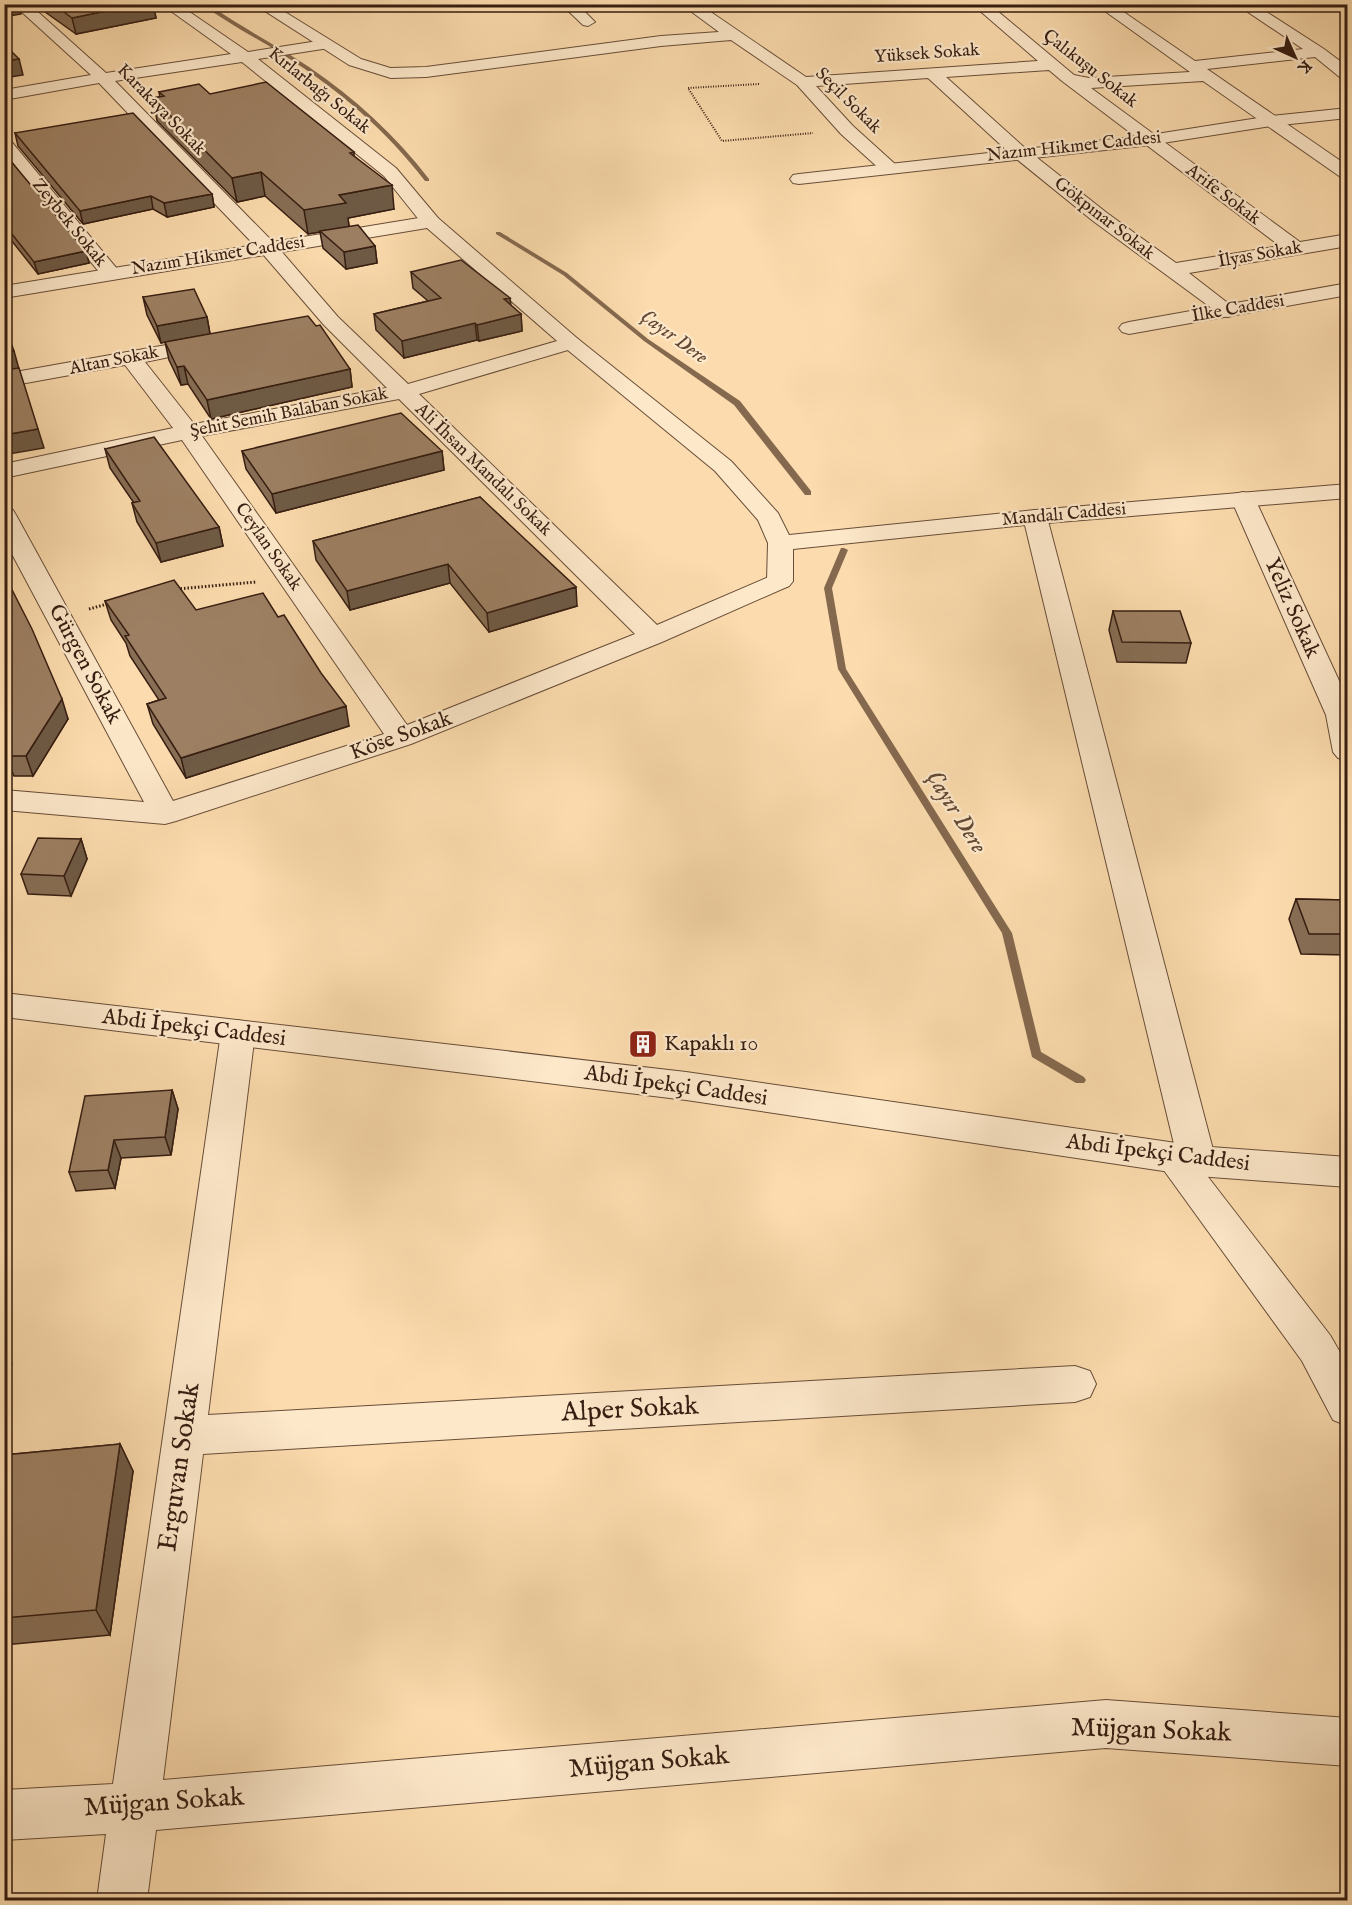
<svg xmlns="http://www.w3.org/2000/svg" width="1352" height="1905" viewBox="0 0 1352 1905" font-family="'IM FELL English',serif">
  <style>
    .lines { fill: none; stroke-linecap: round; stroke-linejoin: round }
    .stream { fill: #85694f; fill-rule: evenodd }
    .minor-casing { stroke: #684d38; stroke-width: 2 }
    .tertiary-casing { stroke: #684d38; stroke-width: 2 }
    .path-far1 { stroke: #361d11; stroke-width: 2; stroke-dasharray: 1 1.5; stroke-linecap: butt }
    .path { stroke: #361d11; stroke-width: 3; stroke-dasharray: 1.5 2; stroke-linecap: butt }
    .minor { fill: #fde8ca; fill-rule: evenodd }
    .tertiary { fill: #fde8ca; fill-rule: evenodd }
    .wall { fill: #876e55; stroke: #361d11; stroke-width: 1.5 }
    .shaded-wall { fill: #6e5a45; stroke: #361d11; stroke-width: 1.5 }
    .building { fill: #9d8063; stroke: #361d11; stroke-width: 1.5 }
    .labels { text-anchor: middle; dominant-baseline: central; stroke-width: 4.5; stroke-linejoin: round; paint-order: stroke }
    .far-street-label { font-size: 18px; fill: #361d11; stroke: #fde8ca }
    .far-water-label { font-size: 20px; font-style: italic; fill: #644935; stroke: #fde8ca }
    .street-label { font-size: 22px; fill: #361d11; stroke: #fde8ca }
    .poi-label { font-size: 22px; fill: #361d11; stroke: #fde8ca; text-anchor: start }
    .water-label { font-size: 24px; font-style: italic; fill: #644935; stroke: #fde8ca }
    .near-street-label { font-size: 27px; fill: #361d11; stroke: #fde8ca }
  </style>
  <rect width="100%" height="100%" fill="#fcdcae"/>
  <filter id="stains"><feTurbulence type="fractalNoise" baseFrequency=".00333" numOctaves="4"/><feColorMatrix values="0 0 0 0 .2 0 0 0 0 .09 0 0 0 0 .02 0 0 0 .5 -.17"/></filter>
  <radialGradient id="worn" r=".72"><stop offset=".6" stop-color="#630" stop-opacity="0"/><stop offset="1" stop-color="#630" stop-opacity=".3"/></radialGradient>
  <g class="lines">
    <path class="stream" d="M202,4h6c33,23 68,41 101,63 46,31 86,68 120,112v2h-4c-39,-51 -86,-91 -140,-125 -28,-18 -57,-32 -83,-52z
      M496,232h4l67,41 81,66 92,62 71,90v4h-6l-71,-90 -90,-64 -81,-66 -67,-41z
      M841,548h3l4,2 -16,38 14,81 166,264 29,119 43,25 2,3 -2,3h-8l-44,-26 -30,-124 -164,-264 -14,-81z"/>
    <g class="minor-casing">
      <path id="minor" d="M13,4h16l77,69 125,-19 -70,-50h17l70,48 76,-12 5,2 3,3 -3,3 -71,11 138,109 42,50 2,4 -2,4h-14l-40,-50 -142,-114 -127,19 160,163 63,73 70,67 156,-45 7,-2 7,2 4,4 -4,4 -159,47 238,231 114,-49 9,-3 9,3 4,5 -4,5 -127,56 -251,102 -235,77 -11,3 -161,-14v-20l140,12 -140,-263v-31l9,2 3,5 157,286 211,-67 -202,-294 -178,38v-14l169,-36 -48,-63 -121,22v-13l207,-37 7,2 4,4 -4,4 -73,15 49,62 193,-36 -63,-63 -63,-73 -162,-169 -95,17v-10l87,-15zM399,399l236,235 -228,91 -205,-289z
        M259,4h37c-8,7 -26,9 -36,6l-2,-3z
        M561,4h16l18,18 -7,4 -5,-1z
        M681,4h18l107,73 232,-16 -66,-57h17l85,71 15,3 101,-6 -95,-68h17l83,57 108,-12 -67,-45h18l70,45 24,18v14l-6,-2 -27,-22 -108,12 141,97v13l-6,-1 -139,-97 -112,7 209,154 48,-8v12l-159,27 49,38 -3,4 -7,2 -7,-2 -128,-94 -79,-64 -86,-79 -112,8 37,40 42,38 3,4 -3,4h-12l-42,-38 -44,-49 -66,-45 -70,6 -235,31 -35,1 -8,-5 8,-5 35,-1 235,-31 58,-4zM1049,70l13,11 218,165 -104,17 -69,-50 -81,-64 -80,-72z
        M4,139l6,1 108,130 3,4 -3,4h-14l-100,-122z
        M1243,492l9,2 3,5 93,201v61l-10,-3 -5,-6 -7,-37 -95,-216 3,-5z
        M1035,510l9,2 3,5 169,644 -6,10 -5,2 125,162 18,31v60l-15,-6 -31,-59 -147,-203 5,-10 14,-4 -151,-627 3,-5z
        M238,1020l12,4 5,9 -47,382 867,-49 15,5 6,13 -6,13 -15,5 -872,52 -40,326 943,-80 242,18v48l-242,-18 -950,82 -9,70h-50l9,-66 -102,6v-50l109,-6 108,-751 5,-9z"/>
    </g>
    <g class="tertiary-casing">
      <path id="tertiary" d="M254,4h18l89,55 36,11 2,3 -8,5 -42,-13z
        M1348,108v10l-77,8 -121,19 -351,39 -6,-1 -3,-4 3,-4 6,-1 351,-39 121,-19z
        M431,216l7,2 140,121 153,122 47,52 11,22 246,-25 313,-26v14l-313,26 -242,25v32l-4,5 -9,3 -9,-3 -4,-5 1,-38 -10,-23 -43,-49 -151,-124 -137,-119 -423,70v-12z
        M1348,283v12l-219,39 -7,-2 -3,-4 3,-4 7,-2z
        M4,993l682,79 511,74 151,11v30l-151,-11 -511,-76 -682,-83z"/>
    </g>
    <path class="path-far1" d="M759,84l-71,4 34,53 91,-8"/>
    <path class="path" d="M177,589l79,-7
      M89,609l22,-6"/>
    <use href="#minor" class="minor"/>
    <use href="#tertiary" class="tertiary"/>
  </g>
  <path class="wall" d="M34,4h119l3,14 -80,16z
    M159,92l51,2 144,58v4l40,53 -46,9 1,8 26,20 2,17 -31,6 -23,-21 -3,-16 -12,2 -43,-38 -28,6 -80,-81 -4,-23 7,-1z
    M15,133l197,61 2,13 -47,10 -14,-8 -70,15 -65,-78z
    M4,152l85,111 -51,11 -34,-43z
    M411,272l100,34 10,8 1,17 -43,10 -2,-1 -73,18 -28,-28 -2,-16 54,-13 -15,-13z
    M143,297l64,20 3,17 140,35 2,18 -141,32 -23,-35 -7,1 -12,-25 -4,-18 -4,1 -14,-28z
    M105,449l114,78 4,19 -62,16 -24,-40 -5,-19h2l-24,-35z
    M242,451h200l2,19 -168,43 -30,-44z
    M480,497l97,109 -88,26 -39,-49 -100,27 -34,-50 -3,-19z
    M4,574l64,145 -35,57h-19l-10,-22z
    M105,601l91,9 82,7 71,109 -163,52 -33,-54 -6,-20 12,-4 -29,-44 -4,-13 -15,-23z
    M1113,611l78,32 -5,20 -69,-1 -8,-32z
    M81,839l6,20 -16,37 -43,-2 -7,-20z
    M1296,899l51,1v55l-46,-1 -12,-35z
    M172,1090l6,19 -7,46 -50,3 -6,30 -39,3 -7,-19z
    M120,1444l13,27 -23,164 -106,10v-190z"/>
  <path class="shaded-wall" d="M4,4h15l2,10 -17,3z
    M140,4h13l3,14 -80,16 -4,-16z
    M19,59l4,16 -19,3v-17z
    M261,172l4,24 -28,6 -5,-24z
    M392,185l2,24 -46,9 1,9 -41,7 -4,-24 35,-15z
    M212,194l2,13 -47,10 -3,-14z
    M151,196l2,13 -70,15 -3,-13z
    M375,246l2,17 -31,6 -2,-17z
    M86,251l3,12 -51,11 -4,-12z
    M510,298l2,16 -8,-15z
    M521,314l1,17 -43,10 -2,-16z
    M207,317l3,17 -49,9 -4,-17z
    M475,323l2,17 -73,18 -2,-17z
    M14,351l5,18 -15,3v-19z
    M184,366l4,18 -7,1 -4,-18z
    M350,369l2,18 -141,32 -4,-19z
    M38,429l6,19 -35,6 -5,-13v-6z
    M442,451l2,19 -168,43 -4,-19z
    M219,527l4,19 -62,16 -5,-19z
    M448,564l2,19 -100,27 -3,-19z
    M576,587l1,19 -88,26 -2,-19z
    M62,699l6,20 -35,57 -7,-20z
    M346,706l3,20 -163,52 -5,-20z
    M81,839l6,20 -16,37 -7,-20z
    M172,1090l6,19 -7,46 -6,-18z
    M114,1140l7,18 -6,30 -7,-18z
    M4,1348l8,15 -8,33z
    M120,1444l13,27 -23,164 -14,-25z"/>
  <path class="building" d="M53,4h87l-68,14z
    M4,44l15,15 -15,2z
    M266,82l88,70 -4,1 42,32 -53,10 7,8 -42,7 -43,-38 -29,6 -79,-80 11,-2 -5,-4 40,-8 11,10z
    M133,113l79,81 -48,9 -13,-7 -71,15 -65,-78z
    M4,153l82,98 -52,11 -30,-38z
    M358,225l17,21 -31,6 -24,-21z
    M461,260l49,38 -6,1 17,15 -44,11 -2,-2 -73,18 -28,-27 67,-16 -30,-26z
    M194,289l13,28 -50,9 -14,-29z
    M308,316l8,10 4,-1 30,44 -143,31 -23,-34 -7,1 -12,-25z
    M4,324l10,27 -10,2z
    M19,368l19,61 -34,6v-65z
    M401,413l41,38 -170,43 -30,-43z
    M154,437l65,90 -63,16 -24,-40 8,-2 -35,-52z
    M480,497l96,90 -89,26 -39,-49 -101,27 -34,-50z
    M4,574l28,55 30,70 -36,57h-19l-3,-5z
    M174,580l22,30 67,-17 15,24 6,-2 37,58 25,33 -165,52 -34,-54 19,-6 -41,-62 4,-1 -24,-34z
    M1113,611h67l11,32 -69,-1z
    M38,838l43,1 -17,37 -43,-2z
    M1296,899l51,1v34h-38z
    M172,1090l-7,47 -51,3 -6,30 -39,2 16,-76z
    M120,1444l-24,166 -92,8v-163z"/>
  <defs>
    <g id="building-square" transform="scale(1.5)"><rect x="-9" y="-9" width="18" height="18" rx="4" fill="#8f2418" stroke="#fde8ca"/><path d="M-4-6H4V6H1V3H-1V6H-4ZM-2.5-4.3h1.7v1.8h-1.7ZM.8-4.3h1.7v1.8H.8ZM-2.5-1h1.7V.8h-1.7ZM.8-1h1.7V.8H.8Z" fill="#fff"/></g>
  </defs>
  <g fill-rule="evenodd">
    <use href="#building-square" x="643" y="1044"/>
  </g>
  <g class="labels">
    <g class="far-street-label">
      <text transform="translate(927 54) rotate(-4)">Yüksek Sokak</text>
      <text transform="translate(1090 69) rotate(38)">Çalıkuşu Sokak</text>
      <text transform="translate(319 91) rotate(39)">Kırlarbağı Sokak</text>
      <text transform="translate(848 101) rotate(45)">Seçil Sokak</text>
      <text transform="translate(161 110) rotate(46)">Karakaya Sokak</text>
      <text transform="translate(1074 147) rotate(-6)">Nazım Hikmet Caddesi</text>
      <text transform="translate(1223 195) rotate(37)">Arife Sokak</text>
      <text transform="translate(1104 219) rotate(38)">Gökpınar Sokak</text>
      <text transform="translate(69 223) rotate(51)">Zeybek Sokak</text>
      <text transform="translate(1260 255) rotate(-10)">İlyas Sokak</text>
      <text transform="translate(218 256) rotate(-9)">Nazım Hikmet Caddesi</text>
      <text transform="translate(1238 309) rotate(-10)">İlke Caddesi</text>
      <text transform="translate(114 361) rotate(-11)">Altan Sokak</text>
      <text transform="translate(289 413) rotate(-11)">Şehit Semih Balaban Sokak</text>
      <text transform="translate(483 470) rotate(44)">Ali İhsan Mandalı Sokak</text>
      <text transform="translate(1064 515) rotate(-5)">Mandalı Caddesi</text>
      <text transform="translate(268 547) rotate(55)">Ceylan Sokak</text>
    </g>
    <g class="far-water-label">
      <text transform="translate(674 337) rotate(36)">Çayır Dere</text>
    </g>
    <g class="street-label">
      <text transform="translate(1292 608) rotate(66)">Yeliz Sokak</text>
      <text transform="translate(85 664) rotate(62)">Gürgen Sokak</text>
      <text transform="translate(401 736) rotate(-20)">Köse Sokak</text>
      <text transform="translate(194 1028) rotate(7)">Abdi İpekçi Caddesi</text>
      <text transform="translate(676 1086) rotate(8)">Abdi İpekçi Caddesi</text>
      <text transform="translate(1158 1153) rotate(7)">Abdi İpekçi Caddesi</text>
    </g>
    <g class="poi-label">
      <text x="664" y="1044">Kapaklı 10</text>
    </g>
    <g class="water-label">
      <text transform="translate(956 812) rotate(58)">Çayır Dere</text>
    </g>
    <g class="near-street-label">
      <text transform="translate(630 1410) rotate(-3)">Alper Sokak</text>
      <text transform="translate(180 1467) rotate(-82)">Erguvan Sokak</text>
      <text transform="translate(1151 1731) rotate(2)">Müjgan Sokak</text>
      <text transform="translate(649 1763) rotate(-5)">Müjgan Sokak</text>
      <text transform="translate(164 1803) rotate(-4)">Müjgan Sokak</text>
    </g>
  </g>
  <rect width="1352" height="1905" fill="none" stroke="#fcdcae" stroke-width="24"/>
  <rect x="6" y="6" width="1340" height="1893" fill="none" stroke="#361d11" stroke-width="3"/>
  <rect x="12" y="12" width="1328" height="1881" fill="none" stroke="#361d11" stroke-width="1.5"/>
  <g transform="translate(1295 57) rotate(135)" stroke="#fde8ca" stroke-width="4.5" paint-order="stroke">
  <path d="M0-4.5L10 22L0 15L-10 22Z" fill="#361d11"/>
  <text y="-9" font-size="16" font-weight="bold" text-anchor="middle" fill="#361d11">K</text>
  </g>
  <rect width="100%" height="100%" filter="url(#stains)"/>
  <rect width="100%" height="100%" fill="url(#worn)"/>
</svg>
